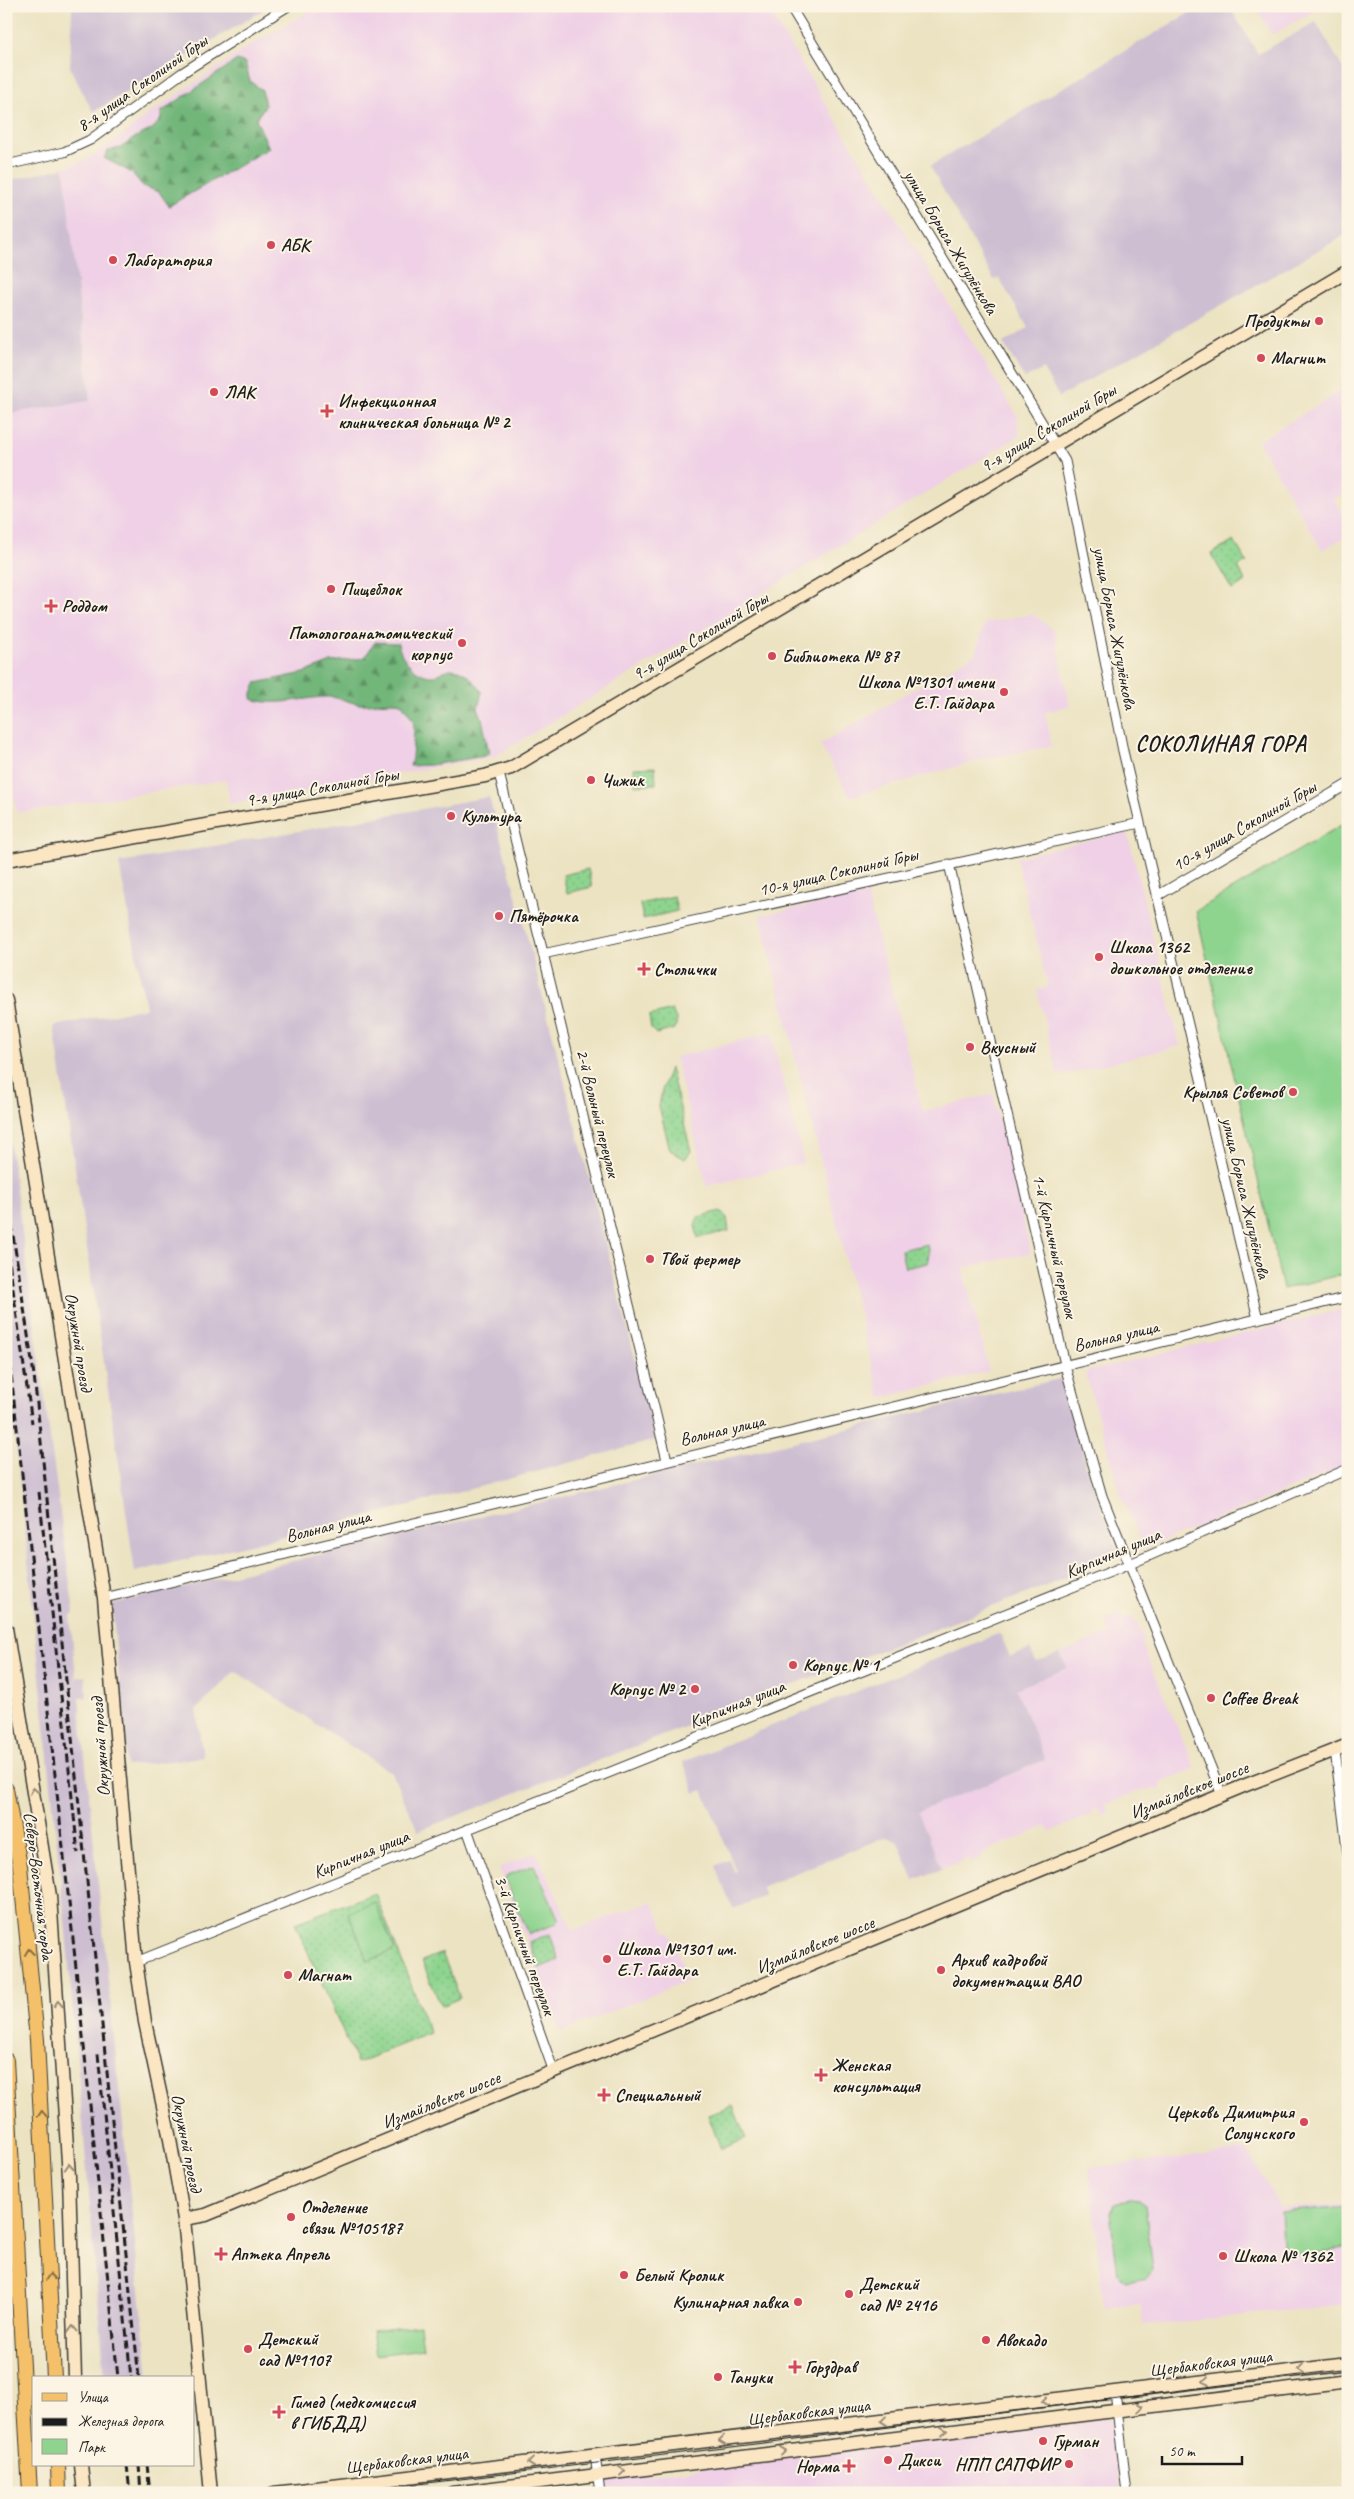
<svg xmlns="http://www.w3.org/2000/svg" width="1354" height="2499" viewBox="0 0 1354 2499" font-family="Caveat,sans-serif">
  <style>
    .built { fill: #efd0e6 }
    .industrial { fill: #cdbed2 }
    .green { fill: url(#green-dots); stroke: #557856 }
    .forest { fill: url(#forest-firs); stroke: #47694b }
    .pitch { fill: #8ed48f; stroke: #557856 }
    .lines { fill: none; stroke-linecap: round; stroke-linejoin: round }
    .street-casing { stroke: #3b3a35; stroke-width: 11 }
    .secondary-casing { stroke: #3b3a35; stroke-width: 15 }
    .primary-casing { stroke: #3b3a35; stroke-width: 16 }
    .street { stroke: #fff; stroke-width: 9 }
    .secondary { stroke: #fbe6c3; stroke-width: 12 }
    .primary { stroke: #f4c16a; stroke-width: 14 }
    .tram { stroke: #1c1c1c; stroke-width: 1 }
    .rail { stroke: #1c1c1c; stroke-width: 3; stroke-dasharray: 8 4; stroke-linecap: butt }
    .oneway { stroke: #978b78 }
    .oneway2 { stroke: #886e43 }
    .poi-dot { fill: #d1495b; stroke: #fcf5e5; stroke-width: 2 }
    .labels { text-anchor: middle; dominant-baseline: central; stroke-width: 4; stroke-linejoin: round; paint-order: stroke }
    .street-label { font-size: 18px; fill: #1c1c1c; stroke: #fcf5e5 }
    .poi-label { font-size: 18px; font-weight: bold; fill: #1c1c1c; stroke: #fcf5e5; text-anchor: start }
    .district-label { font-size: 22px; font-weight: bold; letter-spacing: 1px; fill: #1c1c1c; stroke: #fcf5e5 }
  </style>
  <defs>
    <pattern id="green-dots" width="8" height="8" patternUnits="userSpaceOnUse" patternTransform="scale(1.25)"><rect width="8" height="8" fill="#8ed48f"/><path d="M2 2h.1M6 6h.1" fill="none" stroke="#7ab57b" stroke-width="1.8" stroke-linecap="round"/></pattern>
    <pattern id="forest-firs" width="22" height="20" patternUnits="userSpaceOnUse" patternTransform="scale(1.25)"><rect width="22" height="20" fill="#72b67a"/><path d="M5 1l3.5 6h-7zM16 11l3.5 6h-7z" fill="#5d9363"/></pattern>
  </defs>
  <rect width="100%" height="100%" fill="#fcf5e5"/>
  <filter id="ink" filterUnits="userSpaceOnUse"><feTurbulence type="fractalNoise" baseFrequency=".02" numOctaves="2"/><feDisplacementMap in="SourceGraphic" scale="10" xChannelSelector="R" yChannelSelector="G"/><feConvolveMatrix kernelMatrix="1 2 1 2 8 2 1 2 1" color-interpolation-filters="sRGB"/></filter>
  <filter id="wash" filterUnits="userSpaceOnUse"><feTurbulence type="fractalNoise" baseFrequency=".0096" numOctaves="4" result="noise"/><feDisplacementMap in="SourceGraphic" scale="20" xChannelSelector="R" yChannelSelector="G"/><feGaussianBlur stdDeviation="1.12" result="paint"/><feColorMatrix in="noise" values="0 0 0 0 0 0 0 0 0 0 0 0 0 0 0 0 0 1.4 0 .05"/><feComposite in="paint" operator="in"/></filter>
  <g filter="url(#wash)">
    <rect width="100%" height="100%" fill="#ece3c2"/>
    <path class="built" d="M318,6h448l252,411 1,19 -523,320 -266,48 -4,-24 -209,33 -11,-58v-341l84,-13 -26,-233 22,-8 35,-23 26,-22 101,-68z
      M1255,6h68l-51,29z
      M1348,387v104l-14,8 14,24v12l-26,15 -64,-109z
      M1032,614l22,16 16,76 -25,6 7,34 -72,14 -130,37 -30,-53 155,-90 10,-31z
      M1127,831l53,215 -122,30 -21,-86 11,-3 -32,-129z
      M867,894l56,217 70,-17 38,159 -68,15 26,103 -109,27 -120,-483z
      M771,1033l33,130 -97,23 -32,-129z
      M1348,1308v157l-204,84 -23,-54 -36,-123z
      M1121,1613l3,6 8,-3 2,6 2,-1 9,19 -4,2 54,126 -35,15 2,6 -21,1 -36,15 3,8 -7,2 -3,-7 -7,2 2,4 -43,18 -3,-6 -56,23 -20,15 -2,-6 -27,11 -24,-57 127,-52 -29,-71 51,-21 -7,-15 50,-20 -5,-13z
      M536,1852l37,78 79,-29 14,31 3,-1 20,49 -128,52 -62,-164z
      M1247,2150l34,58 67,-5v101l-205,22 -2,-22 -37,4 -15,-140z
      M1107,2417l6,9 8,67h-517l-1,-6 4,-7z"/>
    <path class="industrial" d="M72,6h198l-177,106 -23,-44z
      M1201,6h28l29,48 58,-32 32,55v147l-5,3 4,7 -288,163 -16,-28 -18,10 -22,-36 25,-15 -29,-50 -5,2 -64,-114z
      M64,168l26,233 -84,13v-233z
      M489,797l41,150 126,493 -257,68 -264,64 -81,-546 92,-18 -27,-145z
      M6,1116l68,497 -4,3 7,70v-9l8,-1 2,21 -8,1 70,680h-44l-39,-446 -51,-499 -9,-54z
      M1063,1378l24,91 33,88 -702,274 -26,-58 -157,-102 -39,39 7,47 -76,9 -15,-162z
      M1000,1633l10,24 20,-8 6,13 24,-9 7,15 -51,21 29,71 -127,52 24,57 -28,11 -17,-40 -12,-3 -124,50 4,9 -32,13 -18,-43 14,-6 5,12 2,-1 -33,-81 -8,3 -12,-31z"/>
    <path class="green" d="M1234,541l13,21 -9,5 8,15 -14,8 -21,-36z
      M655,767l1,17 -21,1 -1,-17z
      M588,869l4,18 -25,6 -4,-18z
      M674,896l3,15 -34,8 -3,-15z
      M672,1010l5,11 -2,8 -19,5 -5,-6 -2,-12z
      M670,1068l21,83 -6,8 -15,-9 -11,-44 3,-16z
      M721,1211l6,7 2,13 -31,7 -3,-12 3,-9z
      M927,1244l2,10 -2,9 -22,5 -4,-18z
      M375,1893l55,140 -73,30 -62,-140z
      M550,1934l9,26 -20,8 -10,-26z
      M442,1953l18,45 -19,8 -19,-45z
      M733,2106l13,33 -25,10 -13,-34z"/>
    <path class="forest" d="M237,60l8,3 5,18 12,9 3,16 -9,13 13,29 -100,58 -10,-14 -16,-6 -11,-13 -28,-15 4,-7c18,-4 14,-5 28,-14 14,-8 13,-3 25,-18v-7z
      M375,642l23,1c2,15 19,34 35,33 7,-1 11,-7 18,-7 14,0 24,13 31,23l-4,16 4,10 7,35 -4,3 -54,9 -21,1c3,-9 2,-14 3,-23 2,-24 2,-20 -12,-40 -14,-3 -27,2 -42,1 -12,-2 -22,-8 -34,-7 -23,1 -50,10 -73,2v-6l4,-10 48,-10 27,-11 33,-4z"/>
    <path class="pitch" d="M1348,821v452l-65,16 -87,-378z
      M534,1865l25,55 -3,4 -27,10 -24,-55 3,-4z
      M375,1902l20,48 -27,11 -20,-48z
      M1130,2199l8,1 7,5 8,65 -5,8 -23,4 -7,-8 -8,-62 4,-9z
      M1348,2206v43l-64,6 -3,-43z
      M420,2325l3,24 -47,6 -4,-24z"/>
  </g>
  <g filter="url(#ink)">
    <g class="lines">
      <g class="street-casing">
        <path id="street" d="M790,6l275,455 58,290 135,568
          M6,165l58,-13 26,-12 92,-67 106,-67
          M499,773l168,687
          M949,864l118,509 35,123 120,299
          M1157,896l191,-112
          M543,954l597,-131
          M104,1598l1244,-301
          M1335,1750l13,106
          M467,1829l87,243
          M136,1962l994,-398 218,-95
          M1115,2392l12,101
          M595,2455l5,38"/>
      </g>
      <g class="secondary-casing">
        <path id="secondary" d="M6,860l479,-84 26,-8 837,-497
          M6,1000l98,598 32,364 9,60 24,112 15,85 27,274
          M6,1628l44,268 19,280 6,202
          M184,2219l22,-4 1040,-430 102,-40
          M81,2465l3,28
          M274,2493l1074,-129
          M452,2493l896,-111"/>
      </g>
      <g class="primary-casing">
        <path id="primary" d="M6,1789l14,77 17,174 17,338
          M6,2060l24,433
          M58,2465l1,28"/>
      </g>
      <use href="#street" class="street"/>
      <use href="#secondary" class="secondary"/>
      <use href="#primary" class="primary"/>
      <path class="tram" d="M342,2493l382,-45 624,-79"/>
      <path class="rail" d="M6,1188l28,187 105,1003
        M6,1240l26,183
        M6,1328l67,611 45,439
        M39,1492l39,361
        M98,2054l33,324
        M127,2465l3,28
        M139,2465l2,28
        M147,2465l3,28"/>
    </g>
    <defs><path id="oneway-chevron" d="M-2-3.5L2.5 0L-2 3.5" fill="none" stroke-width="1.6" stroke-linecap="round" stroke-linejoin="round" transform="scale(1.25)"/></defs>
    <g class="oneway">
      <use href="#oneway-chevron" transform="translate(34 1791) rotate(-99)"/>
      <use href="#oneway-chevron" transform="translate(58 2004) rotate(-93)"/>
      <use href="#oneway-chevron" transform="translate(69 2167) rotate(-93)"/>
      <use href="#oneway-chevron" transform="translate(73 2329) rotate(-91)"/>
      <use href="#oneway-chevron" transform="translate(1301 2369) rotate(173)"/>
      <use href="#oneway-chevron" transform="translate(1206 2381) rotate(173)"/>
      <use href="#oneway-chevron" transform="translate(1045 2401) rotate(173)"/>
      <use href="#oneway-chevron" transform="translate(1140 2407) rotate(-7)"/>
      <use href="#oneway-chevron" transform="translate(884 2421) rotate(173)"/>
      <use href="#oneway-chevron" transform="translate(944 2431) rotate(-7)"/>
      <use href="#oneway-chevron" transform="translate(722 2440) rotate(173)"/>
      <use href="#oneway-chevron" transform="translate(783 2451) rotate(-7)"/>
      <use href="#oneway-chevron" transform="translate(531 2463) rotate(173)"/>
      <use href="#oneway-chevron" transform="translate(622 2471) rotate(-7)"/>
    </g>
    <g class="oneway2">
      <use href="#oneway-chevron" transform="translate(29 1952) rotate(-96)"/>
      <use href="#oneway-chevron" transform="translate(42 2114) rotate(-93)"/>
      <use href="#oneway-chevron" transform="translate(50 2277) rotate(-93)"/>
    </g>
  </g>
  <g class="poi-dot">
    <circle cx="271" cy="245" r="5"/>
    <circle cx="113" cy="260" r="5"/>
    <circle cx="1319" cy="321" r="5"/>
    <circle cx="1261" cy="358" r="5"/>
    <circle cx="214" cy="392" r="5"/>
    <path d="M324.5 403.5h5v5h5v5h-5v5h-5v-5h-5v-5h5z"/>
    <circle cx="331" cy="589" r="5"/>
    <path d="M48.5 598.5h5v5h5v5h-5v5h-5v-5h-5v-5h5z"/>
    <circle cx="462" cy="643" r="5"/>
    <circle cx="772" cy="656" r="5"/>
    <circle cx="1004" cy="692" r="5"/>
    <circle cx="591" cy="780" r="5"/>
    <circle cx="451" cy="816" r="5"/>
    <circle cx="499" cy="916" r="5"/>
    <circle cx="1099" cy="957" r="5"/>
    <path d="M641.5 961.5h5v5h5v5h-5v5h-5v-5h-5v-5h5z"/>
    <circle cx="970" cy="1047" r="5"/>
    <circle cx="1293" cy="1092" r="5"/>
    <circle cx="650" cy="1259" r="5"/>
    <circle cx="793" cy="1665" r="5"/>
    <circle cx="695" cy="1689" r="5"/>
    <circle cx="1211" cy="1698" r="5"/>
    <circle cx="607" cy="1959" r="5"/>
    <circle cx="941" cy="1970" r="5"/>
    <circle cx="288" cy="1975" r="5"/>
    <path d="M818.5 2067.5h5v5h5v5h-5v5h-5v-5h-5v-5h5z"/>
    <path d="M601.5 2087.5h5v5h5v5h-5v5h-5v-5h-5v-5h5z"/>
    <circle cx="1304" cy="2122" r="5"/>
    <circle cx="291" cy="2217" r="5"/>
    <path d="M218.5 2246.5h5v5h5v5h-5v5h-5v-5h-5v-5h5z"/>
    <circle cx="1223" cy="2256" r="5"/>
    <circle cx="624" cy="2275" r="5"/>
    <circle cx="849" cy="2294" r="5"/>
    <circle cx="798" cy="2302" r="5"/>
    <circle cx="986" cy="2340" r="5"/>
    <circle cx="248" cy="2349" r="5"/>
    <path d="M792.5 2359.5h5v5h5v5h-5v5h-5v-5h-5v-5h5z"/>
    <circle cx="718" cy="2377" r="5"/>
    <path d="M276.5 2404.5h5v5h5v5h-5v5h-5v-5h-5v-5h5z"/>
    <circle cx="1043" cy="2441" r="5"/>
    <circle cx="888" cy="2460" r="5"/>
    <circle cx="1069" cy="2464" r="5"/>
    <path d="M846.5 2458.5h5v5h5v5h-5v5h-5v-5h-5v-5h5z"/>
  </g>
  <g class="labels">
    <g class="street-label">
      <text transform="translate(142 83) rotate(-35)">8-я улица Соколиной Горы</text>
      <text transform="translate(951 242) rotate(59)">улица Бориса Жигулёнкова</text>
      <text transform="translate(1048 428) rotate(-31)">9-я улица Соколиной Горы</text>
      <text transform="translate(1115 628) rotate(79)">улица Бориса Жигулёнкова</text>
      <text transform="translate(700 636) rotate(-31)">9-я улица Соколиной Горы</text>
      <text transform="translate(322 787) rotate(-10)">9-я улица Соколиной Горы</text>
      <text transform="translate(1244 826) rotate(-30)">10-я улица Соколиной Горы</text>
      <text transform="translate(838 872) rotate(-13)">10-я улица Соколиной Горы</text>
      <text transform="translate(598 1113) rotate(76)">2-й Вольный переулок</text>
      <text transform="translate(1246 1198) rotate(77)">улица Бориса Жигулёнкова</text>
      <text transform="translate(1055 1246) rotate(77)">1-й Кирпичный переулок</text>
      <text transform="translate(1116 1336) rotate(-13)">Вольная улица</text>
      <text transform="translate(79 1342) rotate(81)">Окружной проезд</text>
      <text transform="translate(722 1430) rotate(-13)">Вольная улица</text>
      <text transform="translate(328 1526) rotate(-14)">Вольная улица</text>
      <text transform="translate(1113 1553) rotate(-23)">Кирпичная улица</text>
      <text transform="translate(737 1704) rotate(-22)">Кирпичная улица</text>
      <text transform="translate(100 1747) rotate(-94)">Окружной проезд</text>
      <text transform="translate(1189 1790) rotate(-22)">Измайловское шоссе</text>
      <text transform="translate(361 1854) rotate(-22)">Кирпичная улица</text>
      <text transform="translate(39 1886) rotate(83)">Северо-Восточная хорда</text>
      <text transform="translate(525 1945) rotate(70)">3-й Кирпичный переулок</text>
      <text transform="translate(815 1945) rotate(-22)">Измайловское шоссе</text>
      <text transform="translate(441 2100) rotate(-22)">Измайловское шоссе</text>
      <text transform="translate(187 2143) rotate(79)">Окружной проезд</text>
      <text transform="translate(1211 2363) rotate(-7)">Щербаковская улица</text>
      <text transform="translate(809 2412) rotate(-7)">Щербаковская улица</text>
      <text transform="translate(407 2460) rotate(-7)">Щербаковская улица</text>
    </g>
    <g class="poi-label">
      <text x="281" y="245">АБК</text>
      <text x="123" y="260">Лаборатория</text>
      <text x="1309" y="321" text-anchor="end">Продукты</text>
      <text x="1271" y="358">Магнит</text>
      <text x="224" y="392">ЛАК</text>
      <text x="338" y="401">Инфекционная<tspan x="338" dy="21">клиническая больница № 2</tspan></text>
      <text x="341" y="589">Пищеблок</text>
      <text x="62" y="606">Роддом</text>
      <text x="452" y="633" text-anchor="end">Патологоанатомический<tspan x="452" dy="21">корпус</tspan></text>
      <text x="782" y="656">Библиотека № 87</text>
      <text x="994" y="682" text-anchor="end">Школа №1301 имени<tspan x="994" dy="21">Е.Т. Гайдара</tspan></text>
      <text x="601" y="780">Чижик</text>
      <text x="461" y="816">Культура</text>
      <text x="509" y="916">Пятёрочка</text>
      <text x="1109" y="947">Школа 1362<tspan x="1109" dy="21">дошкольное отделение</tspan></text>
      <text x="654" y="969">Столички</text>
      <text x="980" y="1047">Вкусный</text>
      <text x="1283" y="1092" text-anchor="end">Крылья Советов</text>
      <text x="660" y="1259">Твой фермер</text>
      <text x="803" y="1665">Корпус № 1</text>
      <text x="685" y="1689" text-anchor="end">Корпус № 2</text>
      <text x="1221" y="1698">Coffee Break</text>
      <text x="617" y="1949">Школа №1301 им.<tspan x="617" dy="21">Е.Т. Гайдара</tspan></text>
      <text x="951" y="1960">Архив кадровой<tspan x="951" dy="21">документации ВАО</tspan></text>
      <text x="298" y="1975">Магнат</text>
      <text x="832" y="2065">Женская<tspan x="832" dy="21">консультация</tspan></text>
      <text x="615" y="2095">Специальный</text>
      <text x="1294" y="2112" text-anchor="end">Церковь Димитрия<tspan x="1294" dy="21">Солунского</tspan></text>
      <text x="301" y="2207">Отделение<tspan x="301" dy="21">связи №105187</tspan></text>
      <text x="231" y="2254">Аптека Апрель</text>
      <text x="1233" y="2256">Школа № 1362</text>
      <text x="634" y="2275">Белый Кролик</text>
      <text x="859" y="2284">Детский<tspan x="859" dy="21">сад № 2416</tspan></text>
      <text x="788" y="2302" text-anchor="end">Кулинарная лавка</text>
      <text x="258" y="2339">Детский<tspan x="258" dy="21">сад №1107</tspan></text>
      <text x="996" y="2340">Авокадо</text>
      <text x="805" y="2367">Горздрав</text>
      <text x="728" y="2377">Тануки</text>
      <text x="290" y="2402">Гимед (медкомиссия<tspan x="290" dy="21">в ГИБДД)</tspan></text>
      <text x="1053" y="2441">Гурман</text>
      <text x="898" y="2460">Дикси</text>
      <text x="1059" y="2464" text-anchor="end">НПП САПФИР</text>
      <text x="839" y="2466" text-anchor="end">Норма</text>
    </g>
    <g class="district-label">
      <text x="1221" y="744">СОКОЛИНАЯ ГОРА</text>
    </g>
  </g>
  <rect width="1354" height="2499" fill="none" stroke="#fcf5e5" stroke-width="25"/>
  <rect x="32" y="2376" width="162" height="90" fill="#fcf5e5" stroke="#a29e95"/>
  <rect x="42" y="2393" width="25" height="8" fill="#f4c16a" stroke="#a29e95"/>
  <text x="78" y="2402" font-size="15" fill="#1c1c1c">Улица</text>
  <rect x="42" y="2418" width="25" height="8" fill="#1c1c1c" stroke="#a29e95"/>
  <text x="78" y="2426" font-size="15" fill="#1c1c1c">Железная дорога</text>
  <rect x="42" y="2439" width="25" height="15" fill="#8ed48f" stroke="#a29e95"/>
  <text x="78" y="2452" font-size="15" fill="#1c1c1c">Парк</text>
  <path d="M1162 2456v8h80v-8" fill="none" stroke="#1c1c1c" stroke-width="2.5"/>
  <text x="1169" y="2456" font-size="15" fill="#1c1c1c" stroke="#fcf5e5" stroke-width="4" paint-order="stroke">50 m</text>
</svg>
